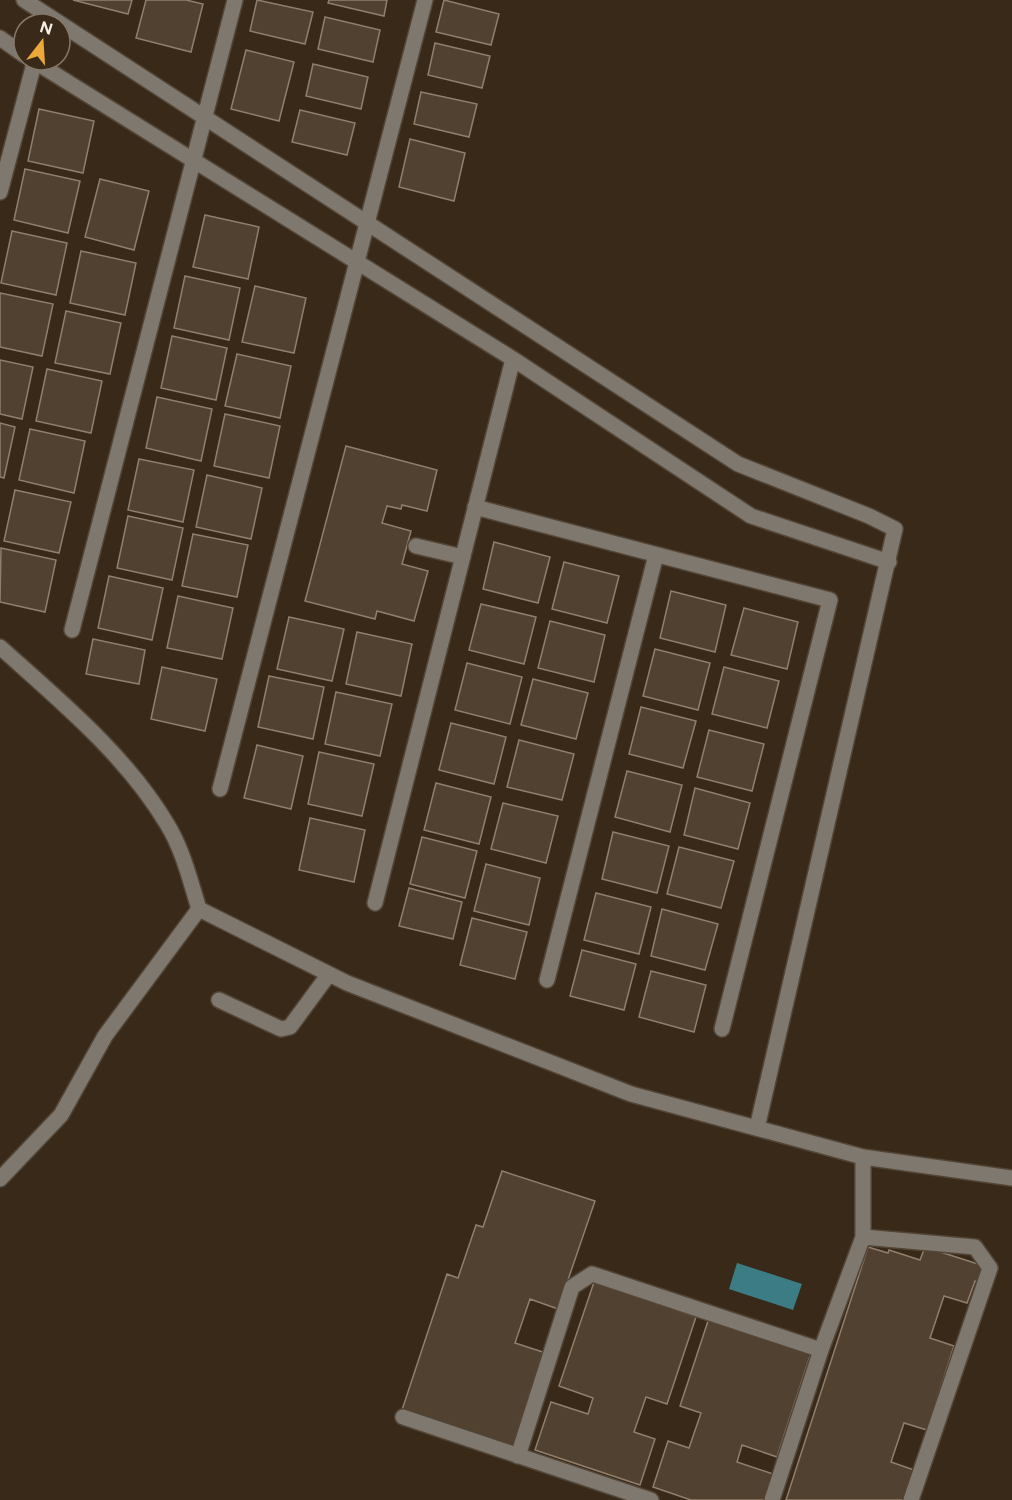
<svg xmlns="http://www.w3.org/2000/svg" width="1012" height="1500" viewBox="0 0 1012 1500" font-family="Figtree,sans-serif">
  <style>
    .water { fill: #3c7d85 }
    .building { fill: #514130; stroke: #917f6d; stroke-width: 1.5 }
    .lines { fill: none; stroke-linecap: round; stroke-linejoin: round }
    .minor-casing { stroke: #534535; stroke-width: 18 }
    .minor { stroke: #7e786f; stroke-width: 15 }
  </style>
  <rect width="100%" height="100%" fill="#382919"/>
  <path class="water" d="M737,1263l65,21 -9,26 -64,-21z"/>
  <path class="building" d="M73,0h59l-4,14z
    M146,0h40l17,4 -12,48 -55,-14z
    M257,0l56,12 -8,32 -55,-13z
    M329,0h58l-3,16 -56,-13z
    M444,0l55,14 -8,31 -55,-13z
    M325,17l55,13 -7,32 -55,-13z
    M435,43l55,13 -8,32 -54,-13z
    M246,50l48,12 -15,59 -48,-12z
    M313,64l55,13 -7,32 -55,-13z
    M421,92l56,12 -8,33 -55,-13z
    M39,109l55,12 -11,52 -55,-12z
    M300,110l55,13 -8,32 -55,-13z
    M410,139l55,14 -11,48 -55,-14z
    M25,169l55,12 -12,52 -54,-13z
    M100,179l49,12 -15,59 -49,-13z
    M205,215l54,12 -11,52 -55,-12z
    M12,231l55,12 -11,52 -55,-12z
    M81,251l55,12 -11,52 -55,-12z
    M185,276l55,12 -11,52 -55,-12z
    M255,286l51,12 -12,55 -52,-11z
    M0,293l53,11 -11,52 -42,-9z
    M66,311l55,12 -11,51 -55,-11z
    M172,336l55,12 -11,52 -55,-12z
    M237,354l54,12 -11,52 -55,-12z
    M0,360l33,7 -11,52 -22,-5z
    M47,369l55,12 -11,52 -55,-12z
    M157,397l55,12 -11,52 -55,-13z
    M225,414l55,12 -11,52 -55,-12z
    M0,423l15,4 -11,51 -4,-1z
    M30,429l55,12 -11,52 -55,-13z
    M346,446l91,24 -10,41 -25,-6 -1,4 -14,-3 -5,17 29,8 -9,33 26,7 -14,50 -37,-10 -2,8 -70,-18z
    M139,459l55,11 -11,52 -55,-12z
    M207,475l55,13 -11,51 -55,-12z
    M15,490l56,12 -12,51 -55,-12z
    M128,516l55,12 -11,52 -55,-12z
    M193,534l55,11 -11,52 -55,-11z
    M494,542l56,15 -12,46 -55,-14z
    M1,548l55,12 -11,52 -45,-10z
    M564,562l55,14 -12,47 -55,-14z
    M109,576l54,12 -11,52 -54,-12z
    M671,591l55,14 -11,47 -55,-14z
    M178,596l55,12 -11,51 -55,-11z
    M481,604l55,13 -12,47 -55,-14z
    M744,608l54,14 -11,47 -56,-14z
    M289,617l55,12 -12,52 -55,-12z
    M550,621l55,14 -11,47 -56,-14z
    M357,632l55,12 -11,52 -55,-12z
    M93,639l52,11 -6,34 -53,-10z
    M655,649l55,14 -12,47 -55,-14z
    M467,663l55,14 -12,47 -55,-14z
    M162,667l55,12 -12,52 -54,-12z
    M724,667l55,14 -12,47 -55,-14z
    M269,676l55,11 -11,52 -55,-12z
    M533,679l55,14 -12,46 -55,-14z
    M336,692l56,12 -12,52 -55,-12z
    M641,707l55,14 -13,47 -54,-14z
    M451,723l55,14 -12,47 -55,-14z
    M709,730l55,14 -12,47 -55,-14z
    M519,740l55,14 -12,46 -55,-13z
    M257,745l46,11 -12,53 -47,-11z
    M319,752l55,12 -12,52 -54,-12z
    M627,771l55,14 -12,47 -55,-15z
    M436,783l55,14 -12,47 -55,-14z
    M695,788l55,15 -12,46 -54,-14z
    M503,803l55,13 -12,47 -55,-14z
    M310,818l55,12 -11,52 -55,-12z
    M613,832l56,14 -12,47 -55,-14z
    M422,837l55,14 -12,47 -55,-14z
    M679,847l55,14 -13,47 -54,-14z
    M486,864l54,14 -11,47 -55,-14z
    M409,888l53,14 -9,37 -54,-13z
    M596,893l55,14 -12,47 -55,-14z
    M662,909l56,15 -13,46 -54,-14z
    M472,918l55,14 -12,47 -55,-14z
    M582,950l54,14 -12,46 -54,-14z
    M651,971l55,14 -12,47 -55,-15z
    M502,1171l93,30 -37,108 -28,-10 -15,44 34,11 -31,95 -116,-39 45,-136 11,4 18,-53 7,2z
    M868,1247l20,6 1,-3 31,10 5,-13 59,19 -5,17 -4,-2 -8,22 -23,-7 -14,42 24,8 -27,84 -23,-7 -13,39 26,9 -9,29h-122z
    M594,1282l102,35 -29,87 -21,-7 -12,35 21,7 -15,46 -105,-35 16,-48 37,12 5,-16 -34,-12z
    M709,1318l102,35 -34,104 -35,-12 -5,17 36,12 -9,26h-73l-38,-13 15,-46 21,7 12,-35 -21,-7z"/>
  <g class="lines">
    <g class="minor-casing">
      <path id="minor" d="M24,0l714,464 131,52 26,13 -138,599
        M0,38l24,17
        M32,60l481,299 238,157 138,46
        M0,192l35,-132
        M475,507l355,93 -108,429
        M416,546l47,11
        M72,630l163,-630
        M0,647c59,53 126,108 167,177 16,26 23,56 32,85
        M220,789l205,-789
        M375,903l138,-544
        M547,980l109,-425
        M219,1000l62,29 9,-2 39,-53
        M0,1179l61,-64 44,-79 94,-127 148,74 284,111 232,63 149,21
        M863,1237l112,10 15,21 -79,232
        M403,1417l248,83
        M518,1456l54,-169 20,-13 229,76
        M772,1500l49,-150 42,-113v-80"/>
    </g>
    <use href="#minor" class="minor"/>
  </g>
  <g transform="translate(42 42) rotate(17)"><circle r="28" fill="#382919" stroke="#85786a" stroke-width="1.5"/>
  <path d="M0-4.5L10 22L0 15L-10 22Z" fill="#eca93a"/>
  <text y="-9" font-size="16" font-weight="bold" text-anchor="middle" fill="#f8eee3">N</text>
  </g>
</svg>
